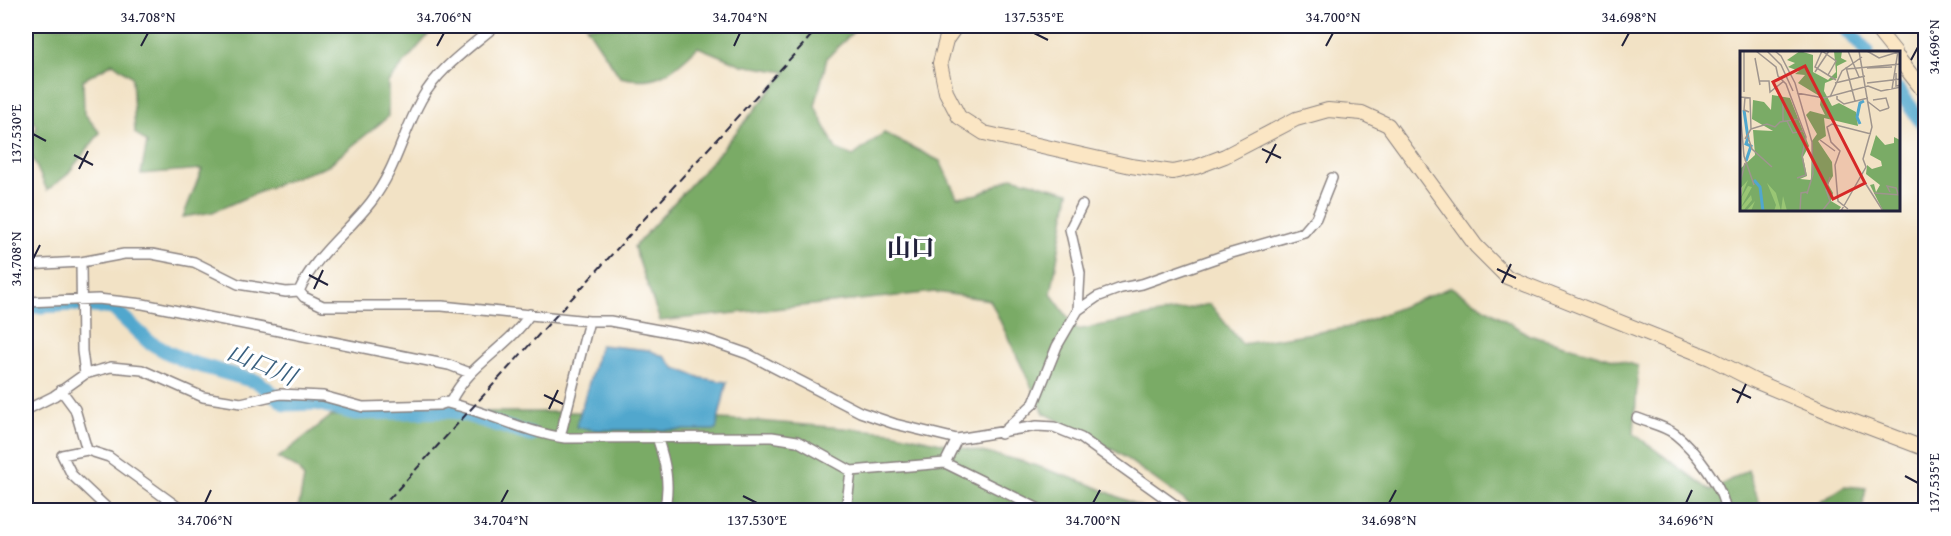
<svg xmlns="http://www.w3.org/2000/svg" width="1951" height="536" viewBox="0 0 1951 536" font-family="'Gentium Book Plus','Noto Serif JP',serif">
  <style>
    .forest { fill: #7aab66; stroke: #4e6650; stroke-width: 1.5 }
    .water { fill: #51a7cd; stroke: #3a6484; stroke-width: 1.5 }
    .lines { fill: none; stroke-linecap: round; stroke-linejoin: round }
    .river { stroke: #51a7cd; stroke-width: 15 }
    .street-casing { stroke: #8a8280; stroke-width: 12 }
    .secondary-casing { stroke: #8a8280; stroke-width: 16 }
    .street { stroke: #fff; stroke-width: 9 }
    .secondary { stroke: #fbe6c4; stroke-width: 14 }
    .rail { stroke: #22223b; stroke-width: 2; stroke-dasharray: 9 4.5; stroke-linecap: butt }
    .ticks { fill: none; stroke: #22223b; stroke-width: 2 }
    .labels { text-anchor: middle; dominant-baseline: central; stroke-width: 6; stroke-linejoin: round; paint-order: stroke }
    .neighbourhood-label { font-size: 24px; font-weight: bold; fill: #22223b; stroke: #fff }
    .water-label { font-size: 24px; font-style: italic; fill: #375e7d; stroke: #fff }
    .inset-river { fill: none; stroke: #51a7cd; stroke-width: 3 }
    .inset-road { fill: none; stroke: #9f958e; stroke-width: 1.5 }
    .view { fill: #d62828; fill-opacity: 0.15; stroke: #d62828; stroke-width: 3 }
    .inset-edge { fill: none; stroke: #22223b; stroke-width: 3 }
    .neatline { fill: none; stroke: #22223b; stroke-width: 2 }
    .ticks-label { font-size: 15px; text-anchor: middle; fill: #22223b }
  </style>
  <rect width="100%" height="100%" fill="#fff"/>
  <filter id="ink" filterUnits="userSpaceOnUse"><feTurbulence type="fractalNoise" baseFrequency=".0167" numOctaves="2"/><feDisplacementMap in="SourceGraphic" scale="12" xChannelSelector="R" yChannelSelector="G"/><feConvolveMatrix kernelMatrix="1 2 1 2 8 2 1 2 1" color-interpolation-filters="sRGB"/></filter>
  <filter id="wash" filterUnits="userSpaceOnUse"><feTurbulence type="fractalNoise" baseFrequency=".008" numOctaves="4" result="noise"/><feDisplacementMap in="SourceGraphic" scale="24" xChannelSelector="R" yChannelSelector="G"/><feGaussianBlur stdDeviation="1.35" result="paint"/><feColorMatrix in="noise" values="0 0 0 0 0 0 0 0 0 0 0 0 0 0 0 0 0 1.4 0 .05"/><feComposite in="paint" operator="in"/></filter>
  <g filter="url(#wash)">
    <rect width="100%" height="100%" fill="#f2e2c5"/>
    <path class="forest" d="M26,26h410l-48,56v35l-62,50 -39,13 -74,32 -30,5 19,-48 -61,5 6,-31 -12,-10 -3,-56 -19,-14 -30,17 1,33 16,20 -34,43 -19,14 -19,-42 9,-22 -6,-8 -5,4z
      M586,26h273l-32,32 -12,48 21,43 17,7 31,-23 56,28 17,36 22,-3 33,-17 57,15 -18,102 26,36 133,-26 32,40 109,-17 100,-40 78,48 109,31 -4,68 77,57 37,-21 14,40h-564l-81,-58 -73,-39 -54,-113 -55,-8 -275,29 -26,-74 85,-94 67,-81 -44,-7 -44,-18c-26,25 -42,39 -78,30z
      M472,412h113l172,9 135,11 130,29 67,23 59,26h-854l5,-5 5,-27 -7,-10 -19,-10 53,-42z
      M1845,486l21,2 -4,22h-54z"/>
    <path class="water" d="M600,345l49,5 16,7 10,11 26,10 26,4 -11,48h-119l-21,-3z"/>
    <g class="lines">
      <path class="river" d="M1844,26l23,26
        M1898,90l28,38
        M26,307l47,-3 40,4 36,34 20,11 19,9 70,20 28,22 31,-1 38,10 99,-2 77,24"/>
    </g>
  </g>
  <g filter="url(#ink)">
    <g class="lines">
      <g class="street-casing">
        <path id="street" d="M81,262l1,89 3,23
          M26,265l55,-3 43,-8h28l42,8 44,22 48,8 13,-1
          M299,291l5,6 19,9h119l147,15h21l92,17 46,16 112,58 35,12 62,15 80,-13 17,1 27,11 101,72
          M299,291c17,-37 48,-58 72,-89 25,-33 31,-67 50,-102 17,-31 48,-52 74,-74
          M26,302l72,-3 45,5 306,61 21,8
          M1078,310l2,-37 -10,-44 12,-24
          M61,390l14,19 12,41
          M443,402c42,8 79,30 122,36l207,-1 25,4 54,30 94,-8 96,47
          M26,410l28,-14 31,-22 26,-7 31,3 61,27 38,6 39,-9 43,2 40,11 76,-2 12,-4c17,-36 57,-53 79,-87
          M1637,418c12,5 28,8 38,16 18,14 49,54 50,76
          M1001,434l33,-31 23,-57 21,-36 19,-13 24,-9 21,-4 83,-29 79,-23 12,-14 16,-40
          M560,437l29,-116
          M657,437c8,24 14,48 7,73
          M945,463l12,-24
          M109,510l-37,-35 -10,-20 25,-5 22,7 73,53
          M846,510l5,-39"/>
      </g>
      <g class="secondary-casing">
        <path id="secondary" d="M956,26l-10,14 -6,23 6,29 13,25 25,16 147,33 42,6 23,-5 29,-11 71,-37 32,-9 34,3 26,12 88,121 31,31 203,81 45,23 79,33 92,35
          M1874,26l21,26
          M1898,58l28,36"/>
      </g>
      <use href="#street" class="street"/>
      <use href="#secondary" class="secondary"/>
      <path class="rail" d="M379,510l441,-484"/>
    </g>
  </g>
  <path class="ticks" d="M1034,33l14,7M141,46l7,-13M437,46l7,-13M734,46l6,-13M1326,46l7,-13M1622,46l7,-13M1911,60l7,-13M33,134l13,7M1262,149l19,9M74,155l19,10M1266,163l10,-19M79,169l9,-18M33,259l7,-14M1497,269l19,9M309,275l19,10M1502,283l9,-19M314,289l9,-19M1732,389l19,9M544,395l19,9M1737,403l9,-19M549,409l9,-19M1905,476l13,7M743,496l14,7M205,503l6,-13M501,503l7,-13M1093,503l7,-13M1389,503l7,-13M1686,503l6,-13"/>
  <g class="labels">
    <g class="neighbourhood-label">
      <text x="911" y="247">山口</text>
    </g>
    <g class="water-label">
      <text transform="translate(262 364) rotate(23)">山口川</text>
    </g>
  </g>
  <g transform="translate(1740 51)">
    <rect width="160" height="160" fill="#f2e2c5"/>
    <path d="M3,127h30l13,19 3,14h-49z" fill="#99c674"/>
    <path d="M60,0l13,4v17l15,8 8,-8 -2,-21h8l-1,7 6,3 -10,5v12l-12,5 -1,8 8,15 7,-3 17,9 2,14 -34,-8 2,18 -8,5 14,21 1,14 -5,8 5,9 -2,8 10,6 -3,4h-51l-4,-15 -2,15 -5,-18 -9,-10 9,22 -2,6h-23l4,-10 -9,10h-3l9,-11 -1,-5 -11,14 12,-22 -4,-1 -8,14 8,-20 -8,9 1,-21 14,-13 -2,-25 20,1 -21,-12 1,-19 11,2 7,8 1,-15 18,3 19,48 -6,11 4,19 -7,3 11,1 1,-39 5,-7 -11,-19 4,-4 15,4 -5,-10 1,-8 -23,-14 7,-8 -10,-1 4,-3 -11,-4 7,-4 -8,-3zM136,84l9,10 9,-2v-6l6,3v71h-17l-13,-26 4,-1 2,8 4,-7 -14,-11 1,-9 5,4 10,-3 -1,-5 -11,-6z" fill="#7aab66"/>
    <path class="inset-river" d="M4,59l4,28 -2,6 5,2 -5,15M120,73l-3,-7 3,-14 4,-2M14,129l6,7 3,24"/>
    <path class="inset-road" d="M16,0l20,16 2,9 8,8 20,53 -4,19 4,19 -9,3M27,0l14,14 12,26M35,0l6,5 14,27 17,59 1,32 -6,20M82,0l-7,16 21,13M82,0l14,10 -8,14M108,0l11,26M127,0l12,7 19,-6M15,7l5,27M106,16l9,34M127,17l25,-1M107,18l54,-5M75,21l14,-21M156,22v13l5,-1M20,30h9l1,11 14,-11M95,32l30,-7M127,32l34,-4M152,38l6,-38M37,39l6,13v19M4,41v-41M57,42l27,5 44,-12 13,5 20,-4M97,43v5l7,5 24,-6M0,46l10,1 1,31 -6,10M5,46l-1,13 5,2M90,46l12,-26 20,-14M133,49l13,-2 3,10M127,50l13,10 9,-3M0,59l4,46 10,29M47,70l6,12 10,-2M11,78l16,-5 8,3 5,-5 19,-3M8,86l4,12 20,18M80,89l15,11M122,127l21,33M0,132l5,-20M150,141l-3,-6 9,2 2,6M134,142l27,2M108,158l-10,-8 -3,-36 5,-14 -9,-9 -4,-15 5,-3 39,10M60,160l1,-18 6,-1M82,160l8,-10 -4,-11 4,-13M101,160l25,-44 -3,-8 9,-32 -13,-76"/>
    <path class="view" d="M65,15l60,117 -32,16 -60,-117z"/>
    <rect width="160" height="160" class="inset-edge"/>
  </g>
  <rect width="1951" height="536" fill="none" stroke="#fff" stroke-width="66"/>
  <rect x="33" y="33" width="1885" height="470" class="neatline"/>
  <g class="ticks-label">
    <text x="148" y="22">34.708°N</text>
    <text x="444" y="22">34.706°N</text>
    <text x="740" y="22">34.704°N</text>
    <text x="1034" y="22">137.535°E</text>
    <text x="1333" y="22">34.700°N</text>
    <text x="1629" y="22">34.698°N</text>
    <text transform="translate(1934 47) rotate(-90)" y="5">34.696°N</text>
    <text transform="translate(16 134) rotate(-90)" y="5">137.530°E</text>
    <text transform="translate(16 259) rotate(-90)" y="5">34.708°N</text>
    <text transform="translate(1934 483) rotate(-90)" y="5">137.535°E</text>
    <text x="205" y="525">34.706°N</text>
    <text x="501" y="525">34.704°N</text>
    <text x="757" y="525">137.530°E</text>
    <text x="1093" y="525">34.700°N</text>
    <text x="1389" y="525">34.698°N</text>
    <text x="1686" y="525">34.696°N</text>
  </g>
</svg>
